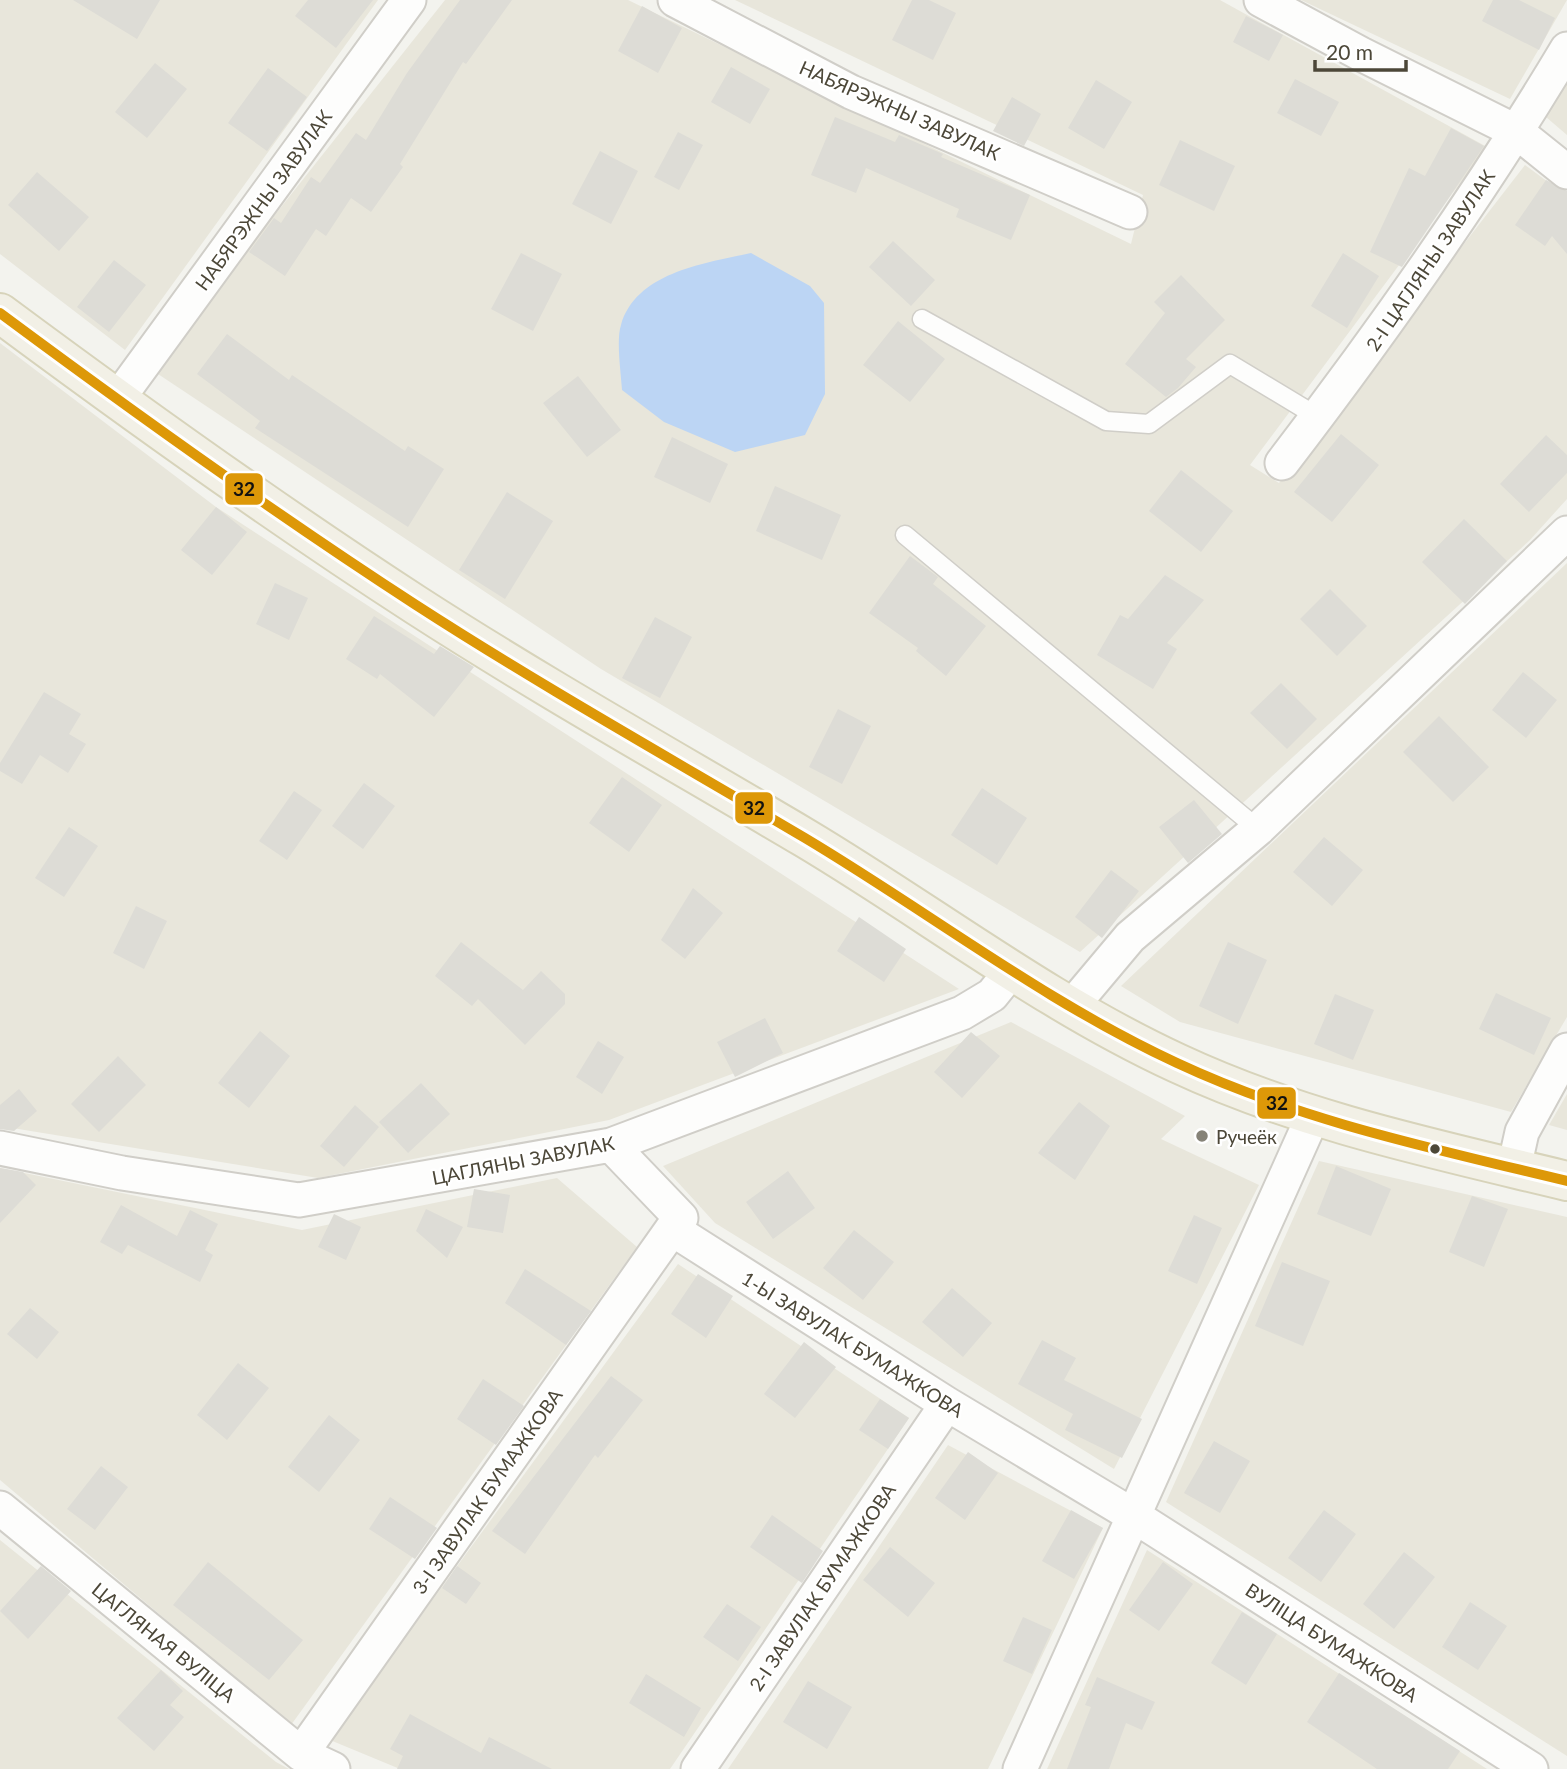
<svg xmlns="http://www.w3.org/2000/svg" width="1567" height="1769" viewBox="0 0 1567 1769" font-family="Lato,sans-serif">
  <style>
    .residential { fill: #e8e6db }
    .water { fill: #bcd5f4 }
    .building { fill: #dddcd6 }
    .lines { fill: none; stroke-linecap: round; stroke-linejoin: round }
    .service-casing { stroke: #d0cec8; stroke-width: 21 }
    .minor-casing { stroke: #d0cec8; stroke-width: 37 }
    .primary-casing { stroke: #d7d3ba; stroke-width: 42 }
    .service { stroke: #fdfdfc; stroke-width: 18 }
    .minor { stroke: #fdfdfc; stroke-width: 33 }
    .primary { stroke: #f2f0e6; stroke-width: 38 }
    .bus-1-casing { stroke: #fff; stroke-width: 16 }
    .bus-1 { stroke: #dd9808; stroke-width: 10 }
    .poi-dot { fill: #868378; stroke: #fff; stroke-width: 2.5 }
    .bus-dot { fill: #4c4738; stroke: #fff; stroke-width: 2.5 }
    .labels { text-anchor: middle; dominant-baseline: central; stroke-width: 5; stroke-linejoin: round; paint-order: stroke }
    .street-label { font-size: 19px; fill: #4c4738; stroke: #fff }
    .poi-label { font-size: 19px; fill: #4c4738; stroke: #fff; text-anchor: start }
    .line-badge { stroke: #fff; stroke-width: 2.5 }
    .pale-badge-label { font-size: 19px; text-anchor: middle; font-weight: bold; fill: #111 }
  </style>
  <rect width="100%" height="100%" fill="#f3f3ee"/>
  <path class="residential" d="M0,0h378l-253,350 -125,-96z
    M445,0h183l503,244 12,-49 -408,-195h485l267,147 -237,318 29,18 246,-318 42,31v303l-37,41 -450,412 -479,-283 -449,-299z
    M1301,0h266l-57,99z
    M1567,83v52l-21,-18z
    M0,343l216,164 743,482 -350,131 -291,58 -318,-52z
    M1567,563v454l-56,95 -331,-90 -59,-36z
    M1011,1022l174,94 -24,23 98,46 -145,284 -399,-246 -52,-57z
    M1567,1094v36l-18,-5z
    M1319,1161l248,56v539l-401,-254z
    M0,1168l302,62 255,-52 80,69 -346,478 -291,-245z
    M678,1264l231,154 -239,351h-270l-70,-29z
    M948,1445l155,83 -115,241h-260z
    M0,1540l276,222 13,7h-289z
    M1147,1550l340,219h-440z"/>
  <path class="water" d="M751,253l59,33 14,17 1,91 -20,41 -70,17 -71,-30 -42,-32c-1,-17 -6,-50 -1,-65 15,-53 85,-62 130,-72z"/>
  <path class="building" d="M73,0h87l-23,39z
    M308,0h65l-37,48 -41,-32z
    M460,0h52l-46,64 -3,-2 -63,102 3,3 -32,45 -20,-14 -25,38 -10,-7 -31,47 -36,-24 25,-34 7,5 30,-46 9,6 36,-50 10,7 41,-67z
    M912,0h17l27,13 -23,47 -41,-20z
    M1493,0h26l36,18 -16,32 -57,-29z
    M642,6l40,22 -24,45 -40,-22z
    M1246,16l37,19 -14,26 -36,-19z
    M155,63l32,26 -40,49 -32,-26z
    M731,67l39,22 -20,35 -39,-22z
    M268,68l39,29 -40,54 -39,-28z
    M1295,79l44,23 -18,34 -44,-23z
    M1096,80l36,22 -28,47 -36,-21z
    M1012,97l29,17 -17,32 -31,-15z
    M835,117l60,25 4,-7 44,19 -2,3 89,38 -19,45 -55,-23 3,-8 -93,-41 -10,25 -45,-18z
    M1451,128l33,18 -82,121 -32,-15 39,-84 16,8z
    M678,132l25,13 -24,45 -25,-13z
    M1180,140l55,26 -21,45 -55,-26z
    M600,151l38,20 -27,53 -39,-20z
    M37,172l52,45 -30,34 -51,-46z
    M1546,180l21,11v63l-15,-18 -7,10 -30,-21z
    M893,241l42,39 -24,26 -42,-39z
    M521,253l41,21 -29,57 -42,-22z
    M1343,253l36,23 -32,52 -36,-22z
    M114,260l32,25 -37,47 -32,-25z
    M1181,275l44,45 -39,39 10,8 -18,21 -12,9 -41,-33 40,-51 -11,-11z
    M898,321l47,38 -35,43 -47,-37z
    M227,334l62,46 3,-5 113,76 3,-5 36,23 -36,58 -153,-99 5,-7 -63,-47z
    M578,376l43,54 -34,27 -44,-54z
    M1341,434l38,31 -47,57 -38,-30z
    M1546,435l21,20v18l-38,39 -29,-28z
    M672,437l56,27 -18,39 -56,-26z
    M1181,470l52,41 -32,41 -52,-41z
    M775,486l66,29 -19,45 -66,-29z
    M507,492l46,29 -48,78 -46,-29z
    M216,507l31,25 -35,43 -31,-25z
    M1464,519l43,42 -42,43 -43,-42z
    M910,556l28,21 -5,7 53,42 -40,50 -30,-25 2,-3 -49,-35z
    M1165,575l39,25 -37,43 10,6 -24,40 -56,-34 23,-40 8,4z
    M275,583l33,15 -19,42 -33,-16z
    M1330,589l37,37 -30,30 -37,-37z
    M374,616l60,38 6,-8 34,21 -40,50 -54,-43 -3,5 -31,-20z
    M655,617l37,20 -32,61 -38,-20z
    M1523,672l34,28 -31,38 -34,-28z
    M1281,683l36,36 -30,30 -37,-36z
    M44,692l37,22 -12,20 17,10 -18,29 -28,-18 -18,29 -22,-13v-8z
    M838,709l33,17 -29,58 -33,-17z
    M1439,716l50,51 -36,35 -50,-50z
    M622,777l40,28 -33,47 -40,-29z
    M364,783l31,23 -32,43 -31,-23z
    M982,788l45,30 -30,47 -46,-30z
    M294,791l28,19 -35,50 -28,-19z
    M1194,800l28,34 -34,29 -29,-36z
    M69,827l29,19 -34,51 -29,-19z
    M1324,837l39,33 -31,36 -39,-34z
    M1111,870l28,21 -37,47 -27,-21z
    M693,888l30,25 -38,46 -24,-19z
    M136,906l31,15 -23,48 -31,-16z
    M859,917l47,32 -22,33 -47,-31z
    M461,942l62,48 18,-19 24,23v10l-40,41 -47,-46 -6,7 -37,-30z
    M1228,942l39,18 -29,64 -39,-18z
    M1496,993l55,25 -17,37 -55,-26z
    M1335,994l39,16 -21,50 -39,-16z
    M765,1018l18,35 -48,24 -18,-35z
    M260,1031l30,25 -41,52 -31,-25z
    M971,1032l29,24 -38,42 -28,-26z
    M598,1041l26,16 -22,37 -26,-17z
    M118,1056l28,29 -47,47 -28,-28z
    M421,1083l29,31 -42,39 -29,-31z
    M19,1089l18,22 -23,20 -14,-2v-24z
    M1079,1102l31,24 -35,54 -37,-27z
    M355,1105l24,22 -35,40 -24,-21z
    M1336,1166l55,23 -20,47 -54,-22z
    M0,1168l23,4 13,13 -36,38z
    M788,1171l27,37 -42,31 -27,-37z
    M474,1189l36,6 -7,38 -36,-6z
    M1472,1196l36,13 -24,58 -35,-15z
    M121,1205l56,31 13,-26 28,14 -13,26 8,5 -13,27 -72,-37 -6,9 -22,-12z
    M426,1209l37,18 -16,31 -31,-27z
    M334,1214l27,13 -15,33 -28,-13z
    M1194,1215l28,13 -25,56 -29,-13z
    M854,1230l40,32 -31,38 -40,-32z
    M1282,1262l48,19 -27,65 -48,-20z
    M525,1269l66,42 -25,34 -61,-42z
    M698,1274l35,22 -27,42 -35,-24z
    M952,1288l40,35 -29,34 -41,-35z
    M30,1308l29,24 -22,27 -30,-25z
    M1042,1340l34,18 -12,22 78,39 -20,39 -57,-28 8,-16 -55,-30z
    M804,1342l32,25 -41,51 -31,-24z
    M238,1363l31,25 -42,52 -30,-25z
    M611,1376l32,24 -45,58 -3,-3 -70,99 -33,-23z
    M483,1379l41,27 -28,39 -39,-26z
    M880,1399l29,19 -21,31 -29,-19z
    M329,1415l31,25 -41,52 -31,-25z
    M1214,1441l36,20 -30,52 -36,-20z
    M968,1452l30,21 -33,47 -30,-22z
    M101,1466l27,21 -33,43 -28,-21z
    M390,1497l47,31 -22,31 -46,-30z
    M1071,1510l32,18 -29,51 -32,-18z
    M1324,1510l32,24 -35,48 -33,-24z
    M772,1515l51,36 -21,32 -52,-36z
    M890,1547l45,36 -27,34 -45,-37z
    M1404,1552l31,25 -41,52 -31,-25z
    M208,1562l95,78 -34,40 -96,-75z
    M1163,1562l30,22 -34,47 -30,-21z
    M41,1566l30,25 -43,48 -28,-28z
    M457,1566l24,17 -15,21 -24,-16z
    M1470,1602l37,24 -29,44 -36,-23z
    M727,1604l34,23 -23,34 -35,-24z
    M1242,1612l35,22 -31,51 -35,-22z
    M1023,1617l29,13 -20,44 -29,-13z
    M161,1670l22,21 -13,14 14,12 -30,34 -37,-33z
    M1339,1673l121,78 -12,18h-71l-70,-47z
    M646,1674l55,34 -17,29 -55,-34z
    M1097,1677l58,25 -13,28 -16,-7 -17,46h-42l24,-62 -6,-2z
    M808,1681l44,26 -25,42 -44,-27z
    M410,1714l71,39 8,-16 63,32h-155l6,-13 -13,-7z"/>
  <g class="lines">
    <g class="service-casing">
      <path id="service" d="M922,319l184,102 43,3 81,-60 88,53
        M905,535l353,294"/>
    </g>
    <g class="minor-casing">
      <path id="minor" d="M675,0l176,92 279,120
        M1261,0l100,54 156,78 50,40
        M117,400l292,-400
        M1282,463c102,-133 199,-270 285,-414
        M1072,1006l58,-69 128,-108 309,-296
        M611,1145l70,73 -9,11 275,175 187,112 397,253
        M0,1148l122,25 177,27 312,-55 351,-132 30,-18 20,-25
        M1514,1168l8,-36 45,-82
        M0,1508l301,246 32,15
        M301,1754l371,-525
        M698,1769l249,-365
        M1020,1769l293,-653"/>
    </g>
    <g class="primary-casing">
      <path id="primary" d="M0,313c136,101 274,200 416,292 127,82 259,156 389,233 124,74 240,164 372,225 124,58 258,86 390,118"/>
    </g>
    <use href="#service" class="service"/>
    <use href="#minor" class="minor"/>
    <use href="#primary" class="primary"/>
    <g class="bus-1-casing">
      <path id="bus-1" d="M0,313c136,101 274,200 416,292 127,82 259,156 389,233 124,74 240,164 372,225 124,58 258,86 390,118"/>
    </g>
    <use href="#bus-1" class="bus-1"/>
  </g>
  <circle class="poi-dot" cx="1202" cy="1136" r="7"/>
  <circle class="bus-dot" cx="1435" cy="1149" r="6"/>
  <g class="labels">
    <g class="street-label">
      <text transform="translate(900 110) rotate(24)">НАБЯРЭЖНЫ ЗАВУЛАК</text>
      <text transform="translate(263 200) rotate(-54)">НАБЯРЭЖНЫ ЗАВУЛАК</text>
      <text transform="translate(1430 260) rotate(-56)">2-І ЦАГЛЯНЫ ЗАВУЛАК</text>
      <text transform="translate(523 1160) rotate(-11)">ЦАГЛЯНЫ ЗАВУЛАК</text>
      <text transform="translate(853 1344) rotate(32)">1-Ы ЗАВУЛАК БУМАЖКОВА</text>
      <text transform="translate(487 1491) rotate(-55)">3-І ЗАВУЛАК БУМАЖКОВА</text>
      <text transform="translate(822 1587) rotate(-56)">2-І ЗАВУЛАК БУМАЖКОВА</text>
      <text transform="translate(164 1642) rotate(39)">ЦАГЛЯНАЯ ВУЛІЦА</text>
      <text transform="translate(1332 1642) rotate(33)">ВУЛІЦА БУМАЖКОВА</text>
    </g>
    <g class="poi-label">
      <text x="1216" y="1136">Ручеёк</text>
    </g>
  </g>
  <g class="line-badge">
    <rect x="224" y="472" width="40" height="34" rx="7" fill="#dd9808"/>
    <rect x="734" y="791" width="40" height="34" rx="7" fill="#dd9808"/>
    <rect x="1256" y="1086" width="41" height="34" rx="7" fill="#dd9808"/>
  </g>
  <g class="pale-badge-label">
    <text x="244" y="496">32</text>
    <text x="754" y="815">32</text>
    <text x="1277" y="1110">32</text>
  </g>
  <path d="M1315 60v10h91v-10" fill="none" stroke="#4c4738" stroke-width="3.5"/>
  <text x="1326" y="60" font-size="21" fill="#4c4738" stroke="#ffffff" stroke-width="5" paint-order="stroke">20 m</text>
</svg>
